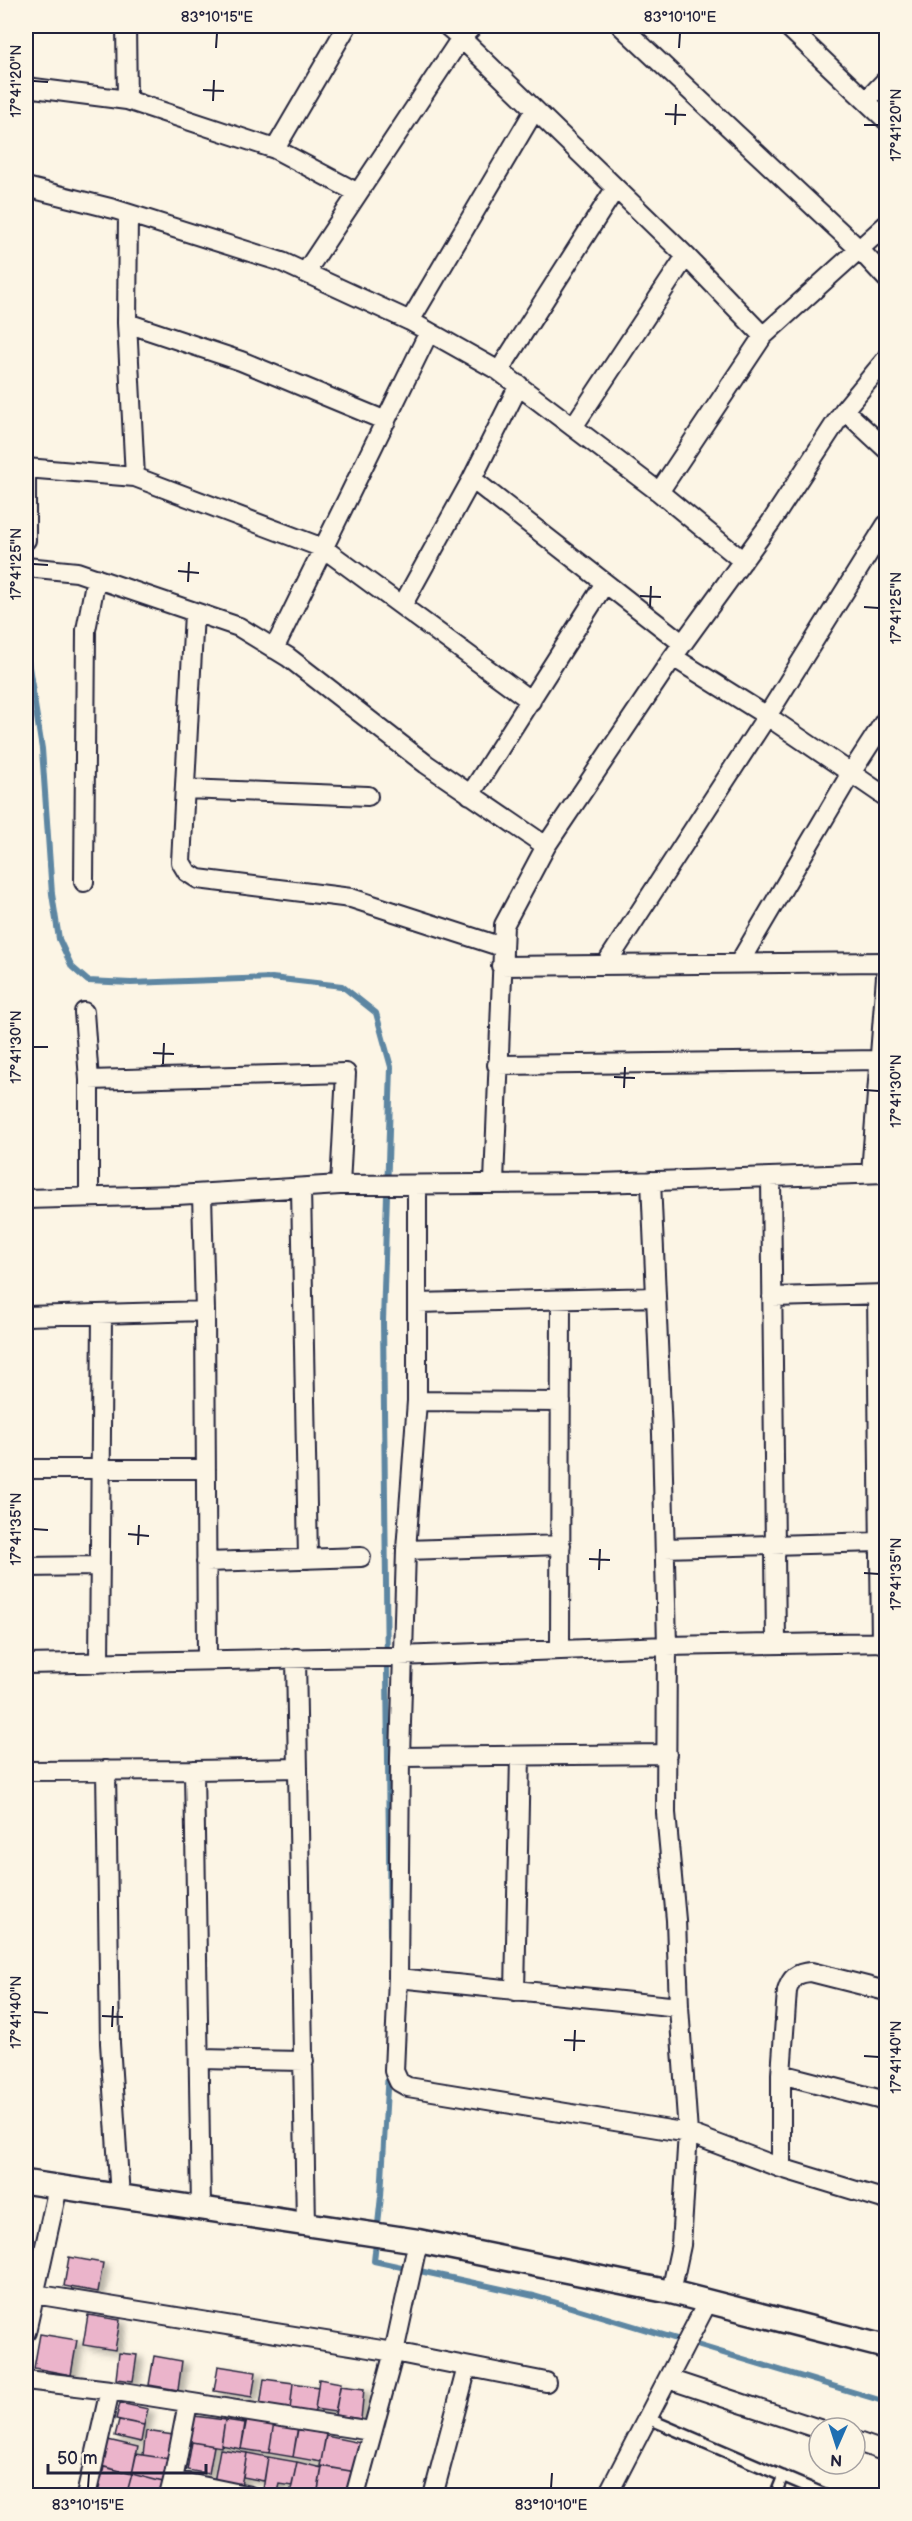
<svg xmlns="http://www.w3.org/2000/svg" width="912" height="2521" viewBox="0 0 912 2521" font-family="'Balsamiq Sans',sans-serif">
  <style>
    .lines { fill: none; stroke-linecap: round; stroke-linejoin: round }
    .stream { stroke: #5d86a2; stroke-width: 6 }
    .building { fill: #ebb4cb; stroke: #22223b; stroke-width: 1.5; filter: url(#shadow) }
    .service-casing { stroke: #22223b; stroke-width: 14 }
    .minor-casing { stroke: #22223b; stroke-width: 22 }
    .tertiary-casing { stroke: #22223b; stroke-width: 27 }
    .service { stroke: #fcf5e5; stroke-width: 9 }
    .minor { stroke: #fcf5e5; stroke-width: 18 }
    .tertiary { stroke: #fcf5e5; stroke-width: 22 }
    .ticks { fill: none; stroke: #22223b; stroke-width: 2 }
    .neatline { fill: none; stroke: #22223b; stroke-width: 2 }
    .ticks-label { font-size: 15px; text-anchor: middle; fill: #22223b }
  </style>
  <defs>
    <filter id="shadow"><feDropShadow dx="6" dy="4" stdDeviation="3" flood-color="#0004"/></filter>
  </defs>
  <rect width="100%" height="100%" fill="#fcf5e5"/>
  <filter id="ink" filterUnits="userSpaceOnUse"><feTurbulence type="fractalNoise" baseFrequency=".0167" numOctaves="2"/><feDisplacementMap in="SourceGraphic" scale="12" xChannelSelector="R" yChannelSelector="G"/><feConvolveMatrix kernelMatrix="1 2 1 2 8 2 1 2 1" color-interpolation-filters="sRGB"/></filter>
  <g filter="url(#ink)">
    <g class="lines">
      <path class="stream" d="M26,648l16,101 10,145 7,45 13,28 16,14 43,2 141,-5 70,8 34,27 15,54 -8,255 7,613
        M388,2071l-7,125 -7,65 160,35 352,106"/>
    </g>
    <path class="building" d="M69,2257l34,6 -5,29 -34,-6z
      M88,2315l32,5 -5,30 -32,-5z
      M40,2334l37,6 -6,35 -37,-7z
      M119,2353l18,2 -4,26 -17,-2z
      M154,2356l28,5 -4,29 -29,-5z
      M218,2366l38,6 -4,25 -38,-6z
      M264,2379l29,4 -3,27 -30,-4z
      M319,2379l22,4 -6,29 -20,-3z
      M293,2383l25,4 -4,30 -24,-7z
      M340,2386l24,3 -3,30 -26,-4z
      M120,2403l28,6 -4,16 -28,-6z
      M194,2416l31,4 -4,27 -35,-6z
      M247,2418l27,4 -5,31 -28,-4z
      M119,2420l25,5 -3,17 -26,-6z
      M225,2420l20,3 -4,26 -20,-4z
      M274,2422l24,4 -5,31 -24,-4z
      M298,2429l28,5 -5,28 -28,-5z
      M146,2431l34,5 -4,24 -33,-5z
      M326,2436l35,7 -6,29 -35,-6z
      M108,2440l30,7 -6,27 -31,-8z
      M192,2442l22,4 -5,28 -22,-4z
      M220,2449l27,4 -6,33 -27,-4z
      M247,2453l21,4 -4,24 -21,-4z
      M136,2454l34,5 -7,23 -31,-8z
      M268,2457l29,5 -5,24 -13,-2 -2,8 -14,-2z
      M297,2462l25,6 -5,28 -27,-2z
      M322,2466l29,5 -3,25h-31z
      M104,2467l28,7 -6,22 -28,-3z
      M132,2474l31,8 -3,14h-34z"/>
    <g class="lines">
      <g class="service-casing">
        <path id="service" d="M647,2418l182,78
          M775,2496l8,-20"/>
      </g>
      <g class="minor-casing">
        <path id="minor" d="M126,26l1,74
          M447,26l14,12 12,-12
          M621,26l239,224 26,28
          M787,26l99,94
          M26,87l101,13 148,49 83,44
          M866,101l20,-21
          M275,149l72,-123
          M26,187l88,22 168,53 128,59 89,50 160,121 84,69
          M128,214l-1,109 8,154
          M305,273l156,-235 225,218 77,80 -104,156
          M410,321l124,-210
          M127,323l114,38 145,60
          M763,336l123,-111
          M499,371l116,-182
          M844,410l42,39
          M573,427l113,-171
          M26,468l109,9 188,71 208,153
          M26,477v63
          M472,479l210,164
          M26,567l51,5 162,55 49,30 138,107 120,82
          M402,606l70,-127 47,-94
          M194,613l-13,249 6,10 11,7 153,19 151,49
          M274,649l155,-317
          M886,719l-35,54 35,24
          M186,789l182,7
          M470,795l135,-212
          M84,882l2,-252 10,-52
          M739,963l112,-190 -84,-57 119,-191
          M606,964l161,-248 -94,-59
          M501,966l385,-4
          M84,1012l5,68
          M497,1065l383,-5
          M871,1173l15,-197
          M771,1177l5,467
          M651,1181l11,253 5,212 -1,167 10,107 3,87 9,126 -7,112 -10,47
          M494,1182l10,-257 42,-79 127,-189 98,-135 73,-112 42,-51
          M301,1188l7,371
          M202,1194l3,117 2,349
          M89,1197v-117l257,-7 -6,112
          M26,1199l151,-4 163,-10 260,-2 286,-10
          M877,1295l4,348
          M772,1297l114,-3
          M417,1303l239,-6
          M26,1316l179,-5
          M417,1401l144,1
          M26,1469h180
          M665,1548l213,-6
          M406,1550l155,-5
          M206,1562l155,-5
          M26,1567l73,-1
          M560,1650l1,-350
          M296,1658l10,566
          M99,1663l3,-349
          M26,1664l347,-7 294,-11 219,-4
          M667,1754l-267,3 -2,221 -4,93 5,11 9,5 280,46 93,35 105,32
          M400,1757l6,-207 11,-149v-216
          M106,1770l4,273 10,154
          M194,1770l104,-2
          M26,1771l168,-1 7,437
          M398,1978l281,29
          M515,1991l5,-235
          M200,2059l104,2
          M781,2074l105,27
          M781,2168v-94l6,-83c4,-14 10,-18 24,-19l75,19
          M34,2294l360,58 152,30
          M26,2332l32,-145
          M668,2379l151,50
          M26,2380l84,10 261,41
          M855,2441l31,11
          M173,2480l15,-77
          M86,2496l24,-106
          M169,2496l4,-16 77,16
          M355,2496l39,-144 24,-111
          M433,2496l34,-129
          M607,2496l101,-195"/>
      </g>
      <g class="tertiary-casing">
        <path id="tertiary" d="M26,2182l392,59 253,51 215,55"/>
      </g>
      <use href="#service" class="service"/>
      <use href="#minor" class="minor"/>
      <use href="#tertiary" class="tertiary"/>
    </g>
  </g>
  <path class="ticks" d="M216,48l1,-15M679,48l1,-15M33,81l15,1M203,90l21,1M213,101l1,-21M665,114l21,1M675,125l1,-21M864,125h15M33,564l15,1M178,571l21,2M188,582l1,-20M640,596l21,1M650,607l1,-21M864,607l15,1M33,1047h15M153,1053l21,1M163,1064l1,-21M614,1077l21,1M624,1088l1,-21M864,1090l15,1M33,1529l15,1M128,1534l21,2M138,1545l1,-20M589,1559l21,1M599,1570l1,-21M864,1573l15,1M33,2012l15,1M102,2016l21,1M112,2027l1,-21M564,2040l21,1M574,2051l1,-21M864,2056l15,1M88,2488l1,-15M551,2488l1,-15"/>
  <rect width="912" height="2521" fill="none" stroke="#fcf5e5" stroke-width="66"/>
  <g transform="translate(837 2446) rotate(183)"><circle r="28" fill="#fcf5e5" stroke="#a5a1a1" stroke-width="1.5"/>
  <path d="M0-4.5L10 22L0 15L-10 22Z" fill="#1f6fb2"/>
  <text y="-9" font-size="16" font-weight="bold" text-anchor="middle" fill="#22223b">N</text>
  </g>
  <path d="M48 2464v9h158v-9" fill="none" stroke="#22223b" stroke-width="3"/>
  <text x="57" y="2464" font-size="18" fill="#22223b" stroke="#fcf5e5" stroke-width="4.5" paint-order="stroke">50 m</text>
  <rect x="33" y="33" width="846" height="2455" class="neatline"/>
  <g class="ticks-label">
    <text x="217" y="22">83°10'15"E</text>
    <text x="680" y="22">83°10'10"E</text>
    <text transform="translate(16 81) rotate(-90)" y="5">17°41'20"N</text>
    <text transform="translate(896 125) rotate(-90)" y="5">17°41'20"N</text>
    <text transform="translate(16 564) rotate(-90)" y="5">17°41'25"N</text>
    <text transform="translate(896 608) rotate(-90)" y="5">17°41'25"N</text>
    <text transform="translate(16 1047) rotate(-90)" y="5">17°41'30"N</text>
    <text transform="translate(896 1091) rotate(-90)" y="5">17°41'30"N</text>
    <text transform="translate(16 1529) rotate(-90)" y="5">17°41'35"N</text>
    <text transform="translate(896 1574) rotate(-90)" y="5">17°41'35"N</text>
    <text transform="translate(16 2012) rotate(-90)" y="5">17°41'40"N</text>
    <text transform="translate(896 2057) rotate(-90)" y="5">17°41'40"N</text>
    <text x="88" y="2510">83°10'15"E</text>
    <text x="551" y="2510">83°10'10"E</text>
  </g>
</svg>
